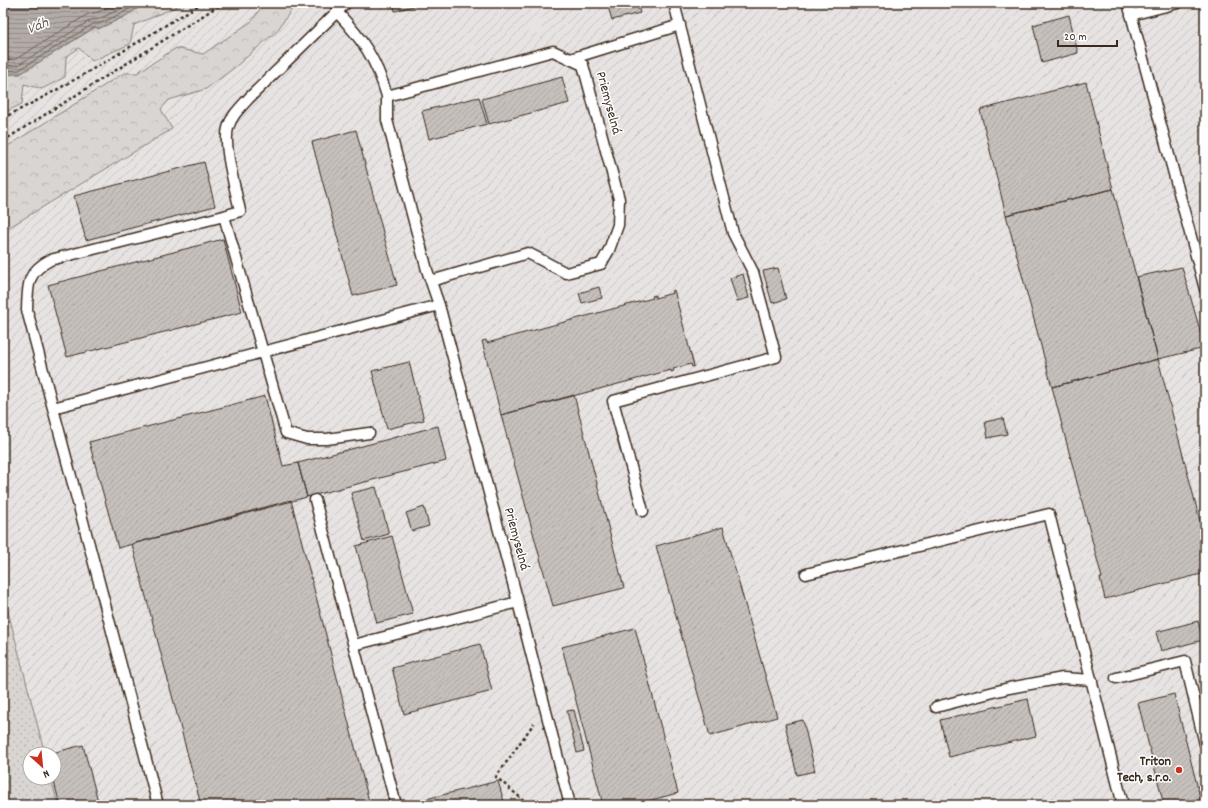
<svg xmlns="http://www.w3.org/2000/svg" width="1208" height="808" viewBox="0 0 1208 808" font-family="Dekko,sans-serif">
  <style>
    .industrial { fill: url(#industrial-furrows) }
    .forest { fill: url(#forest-crowns); stroke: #8a8078 }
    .garden { fill: url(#garden-dots); stroke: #8a8078 }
    .water { fill: url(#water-rules); stroke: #827770 }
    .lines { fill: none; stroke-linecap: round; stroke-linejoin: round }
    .shore { stroke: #6b5e55; stroke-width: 1 }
    .building { fill: url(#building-hatch); stroke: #3b2a1e }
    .lane-casing { stroke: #3b2a1e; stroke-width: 13 }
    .path { stroke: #3b2a1e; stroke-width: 2.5; stroke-dasharray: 3 3; stroke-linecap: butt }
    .lane { stroke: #fff; stroke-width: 10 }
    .poi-dot { fill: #c8321e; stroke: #fff; stroke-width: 1.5 }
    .labels { text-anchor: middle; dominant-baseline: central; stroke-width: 3; stroke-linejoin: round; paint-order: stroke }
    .street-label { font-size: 14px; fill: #3b2a1e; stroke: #fff }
    .poi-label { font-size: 14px; font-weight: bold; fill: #3b2a1e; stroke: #fff; text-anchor: end }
    .water-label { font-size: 15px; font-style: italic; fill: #65574e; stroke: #fff }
  </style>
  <defs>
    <pattern id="industrial-furrows" width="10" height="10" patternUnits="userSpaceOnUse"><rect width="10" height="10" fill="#e6e3e2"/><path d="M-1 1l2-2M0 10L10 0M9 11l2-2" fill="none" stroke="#c6c3c1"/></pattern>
    <pattern id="forest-crowns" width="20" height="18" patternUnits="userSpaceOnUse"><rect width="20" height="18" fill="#d8d5d2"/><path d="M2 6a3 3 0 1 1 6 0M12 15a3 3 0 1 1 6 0" fill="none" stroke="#bab7b4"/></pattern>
    <pattern id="garden-dots" width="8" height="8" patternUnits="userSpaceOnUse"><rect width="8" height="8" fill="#d8d5d2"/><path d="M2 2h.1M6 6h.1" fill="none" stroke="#bab7b4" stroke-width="1.8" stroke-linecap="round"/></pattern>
    <pattern id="water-rules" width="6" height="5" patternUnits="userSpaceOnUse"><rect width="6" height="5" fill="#b2aba7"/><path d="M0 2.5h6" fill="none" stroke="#928b87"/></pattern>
    <pattern id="building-hatch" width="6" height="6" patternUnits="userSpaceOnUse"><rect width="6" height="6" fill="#c6c0bd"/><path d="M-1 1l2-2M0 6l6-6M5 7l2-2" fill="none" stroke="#aba5a2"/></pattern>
  </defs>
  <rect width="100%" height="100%" fill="#f3f2f2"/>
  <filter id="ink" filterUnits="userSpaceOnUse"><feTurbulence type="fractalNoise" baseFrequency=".025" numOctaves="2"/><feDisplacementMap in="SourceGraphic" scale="8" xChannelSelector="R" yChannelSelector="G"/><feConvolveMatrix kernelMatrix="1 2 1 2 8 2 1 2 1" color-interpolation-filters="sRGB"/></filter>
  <g filter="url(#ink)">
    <path class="industrial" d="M3,3h1202v802h-1147l-7,-27h3v-24h-9l-42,-162v-361l4,-3 -4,-8z"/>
    <path class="forest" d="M146,3h39l-51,22 -4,19 -38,17 -13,-13 -13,9 -1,20 -23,12 -18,-5 -2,20 -19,9v-38l17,-1 76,-47 2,2 26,-12z
      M264,3h32l-19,28 -43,37 -28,21 -37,11 -8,9 11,20 -169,102v-82l121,-76h13l39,-25 27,6 49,-33z"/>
    <path class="garden" d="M3,592l42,162h-15v24h21l7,27h-55z"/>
    <path class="water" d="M3,3h143l-22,14 -26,12 -3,-2 -75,47 -17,1z"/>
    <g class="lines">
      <path class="shore" d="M3,60l13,-1 72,-45 10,-2 20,-9
        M3,66l15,-1 73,-45 8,-1 21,-10 9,-6
        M3,71l16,-1 74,-46h6l23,-11 17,-10"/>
    </g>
    <path class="building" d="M393,3h32l-30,8z
      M607,3h30l3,10 -28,7z
      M1069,15l9,38 -36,10 -9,-38z
      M562,77l7,26 -80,21 -7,-25z
      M1086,82l27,107 -107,26 -26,-105z
      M479,97l8,27 -58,15 -7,-28z
      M356,130l41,155 -44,11 -41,-154z
      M204,162l11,44 -129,34 -12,-44z
      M1113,189l45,170 -106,28 -46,-172z
      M223,239l19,73 -175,45 -19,-72z
      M1182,267l23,81 -47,11 -22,-82z
      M778,268l8,31 -14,4 -9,-32z
      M743,274l6,24 -12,3 -7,-23z
      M599,287l3,11 -20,5 -3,-10z
      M674,290l20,76 -2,1 -1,-3 -18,5 1,2 -3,1v-2l-170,45 -19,-74 4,-1 1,3 166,-45 -1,-2 3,-1v3l18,-5 -1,-2z
      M1158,359l47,181v33l-100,26 -5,-21h2l-50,-191z
      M409,362l15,58 -37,9 -15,-58z
      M574,395l50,193 -71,18 -52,-191z
      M265,396l18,70 15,-3 9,34 -189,51 -29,-106z
      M1003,418l4,16 -19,4 -3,-16z
      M438,426l8,35 -139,36 -9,-34z
      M376,487l13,47 -25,7 -13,-48z
      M291,500l79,305h-169l-69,-261z
      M424,507l5,19 -17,5 -6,-18z
      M723,527l54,190 -67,19 -54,-190z
      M392,536l21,78 -36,9 -21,-77z
      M1198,621l5,19 -42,11 -5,-19z
      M635,628l43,165 -46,12h-29l-41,-158z
      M480,644l12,47 -88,23 -12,-46z
      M1174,694l28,111h-38l-26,-102z
      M1028,699l8,37 -87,21 -9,-37z
      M574,710l10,41 -7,2 -10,-42z
      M803,720l12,51 -18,4 -12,-51z
      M83,745l16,60h-39l-7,-27 1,-24h-6z
      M498,781l7,24h-103z"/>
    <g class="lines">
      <g class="lane-casing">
        <path id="lane" d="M346,3l-97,95c-8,9 -18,18 -21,30 -5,18 8,63 12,83l-16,5 62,217 21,6h20l42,-6
          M1128,3l77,286
          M337,12c26,28 39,47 50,84
          M1131,15l47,-12
          M570,59l110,-34
          M431,281l97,-28 38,20 35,-9 8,-14 9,-25 1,-26 -36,-134 -30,-14 -166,45v24l40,150 12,35 79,297 52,203
          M53,408l386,-103
          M315,500l81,305
          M643,511l-30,-110 163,-44 -23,-85 -20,-39 -59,-230
          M806,574l243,-60 74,291
          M354,645l164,-43
          M1116,678l69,-17 20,83
          M936,707l73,-19 54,-10 29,2
          M158,805l-131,-495c1,-25 -1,-37 23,-50l174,-44"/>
      </g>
      <path class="path" d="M3,118c69,-34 133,-75 199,-115
        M3,141l220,-138
        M529,805l-33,-28 38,-54"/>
      <use href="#lane" class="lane"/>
    </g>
  </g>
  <circle class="poi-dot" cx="1179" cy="770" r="4"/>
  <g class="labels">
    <g class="street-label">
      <text transform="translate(608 103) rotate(75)">Priemyselná</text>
      <text transform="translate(516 539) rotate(75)">Priemyselná</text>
    </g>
    <g class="poi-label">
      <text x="1171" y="762">Triton<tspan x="1171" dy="16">Tech, s.r.o.</tspan></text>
    </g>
    <g class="water-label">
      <text transform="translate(38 27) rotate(-22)">Váh</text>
    </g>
  </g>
  <rect width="1208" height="808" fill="none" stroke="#fff" stroke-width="16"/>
  <rect x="8" y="8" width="1192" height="792" fill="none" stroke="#3b2a1e" stroke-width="1.5" filter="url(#ink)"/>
  <g transform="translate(42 766) rotate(153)"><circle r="19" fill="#ffffff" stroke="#b1aaa5"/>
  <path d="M0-3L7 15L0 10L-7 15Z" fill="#c8321e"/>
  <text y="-6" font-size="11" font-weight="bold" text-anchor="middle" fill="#3b2a1e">N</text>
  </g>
  <path d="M1058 40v6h59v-6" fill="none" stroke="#3b2a1e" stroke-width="2"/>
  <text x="1064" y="40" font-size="12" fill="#3b2a1e" stroke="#ffffff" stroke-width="3" paint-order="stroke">20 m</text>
</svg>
